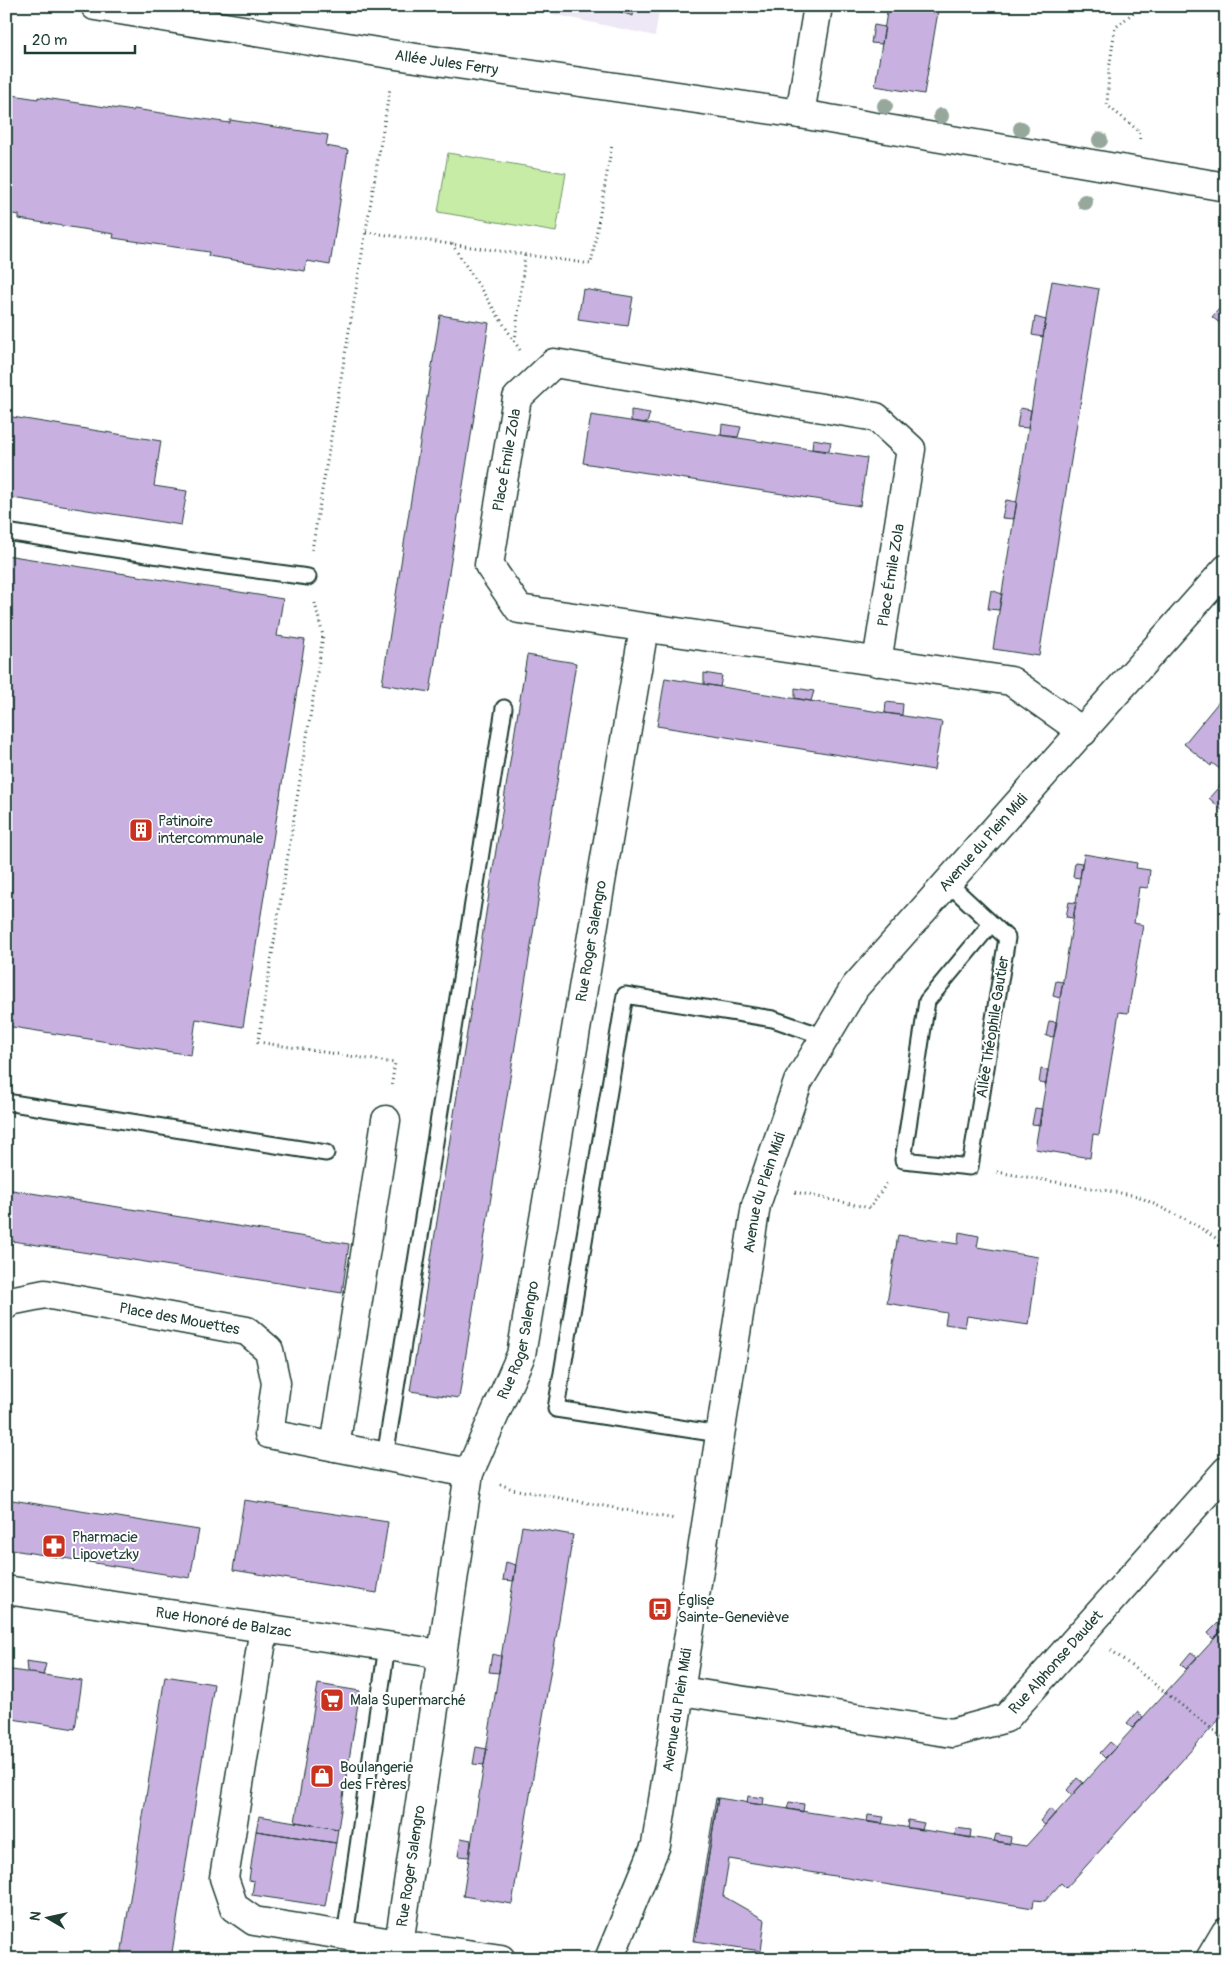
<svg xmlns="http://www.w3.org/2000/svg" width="1232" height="1965" viewBox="0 0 1232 1965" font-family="Pangolin,sans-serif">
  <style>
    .built { fill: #eee8f6 }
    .green { fill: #c7eca6; stroke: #73946d }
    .building { fill: #c8b1e0; stroke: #1f3d34 }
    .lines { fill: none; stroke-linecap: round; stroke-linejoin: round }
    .lane-casing { stroke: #1f3d34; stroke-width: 19 }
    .street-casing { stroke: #1f3d34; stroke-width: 31 }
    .path { stroke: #1f3d34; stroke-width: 3; stroke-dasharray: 1 4; stroke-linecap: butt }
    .lane { stroke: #fff; stroke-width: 15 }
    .street { stroke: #fff; stroke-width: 28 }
    .tree { fill: #96a89c }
    .labels { text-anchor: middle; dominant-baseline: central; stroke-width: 4; stroke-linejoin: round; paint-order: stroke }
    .street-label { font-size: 15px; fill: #1f3d34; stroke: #fff }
    .poi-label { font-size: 15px; fill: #1f3d34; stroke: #fff; text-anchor: start }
  </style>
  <rect width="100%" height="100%" fill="#fff"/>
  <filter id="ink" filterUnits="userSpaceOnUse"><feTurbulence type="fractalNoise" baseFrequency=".02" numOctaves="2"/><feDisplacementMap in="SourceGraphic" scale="10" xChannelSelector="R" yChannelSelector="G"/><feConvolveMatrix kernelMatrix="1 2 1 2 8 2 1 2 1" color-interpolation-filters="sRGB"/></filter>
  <g filter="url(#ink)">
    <path class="built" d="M514,6h146l-5,30z"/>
    <path class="green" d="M448,153l118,20 -10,59 -118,-20z"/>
    <path class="building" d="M602,6h32l-1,10z
      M888,6h51l-15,88 -49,-8z
      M874,25l11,2 -3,17 -11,-1z
      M6,94l32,5v-2l95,14 1,-2 96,14v-3l98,15 -2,11 22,4 -18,115 -23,-4 -2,10 -97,-15 1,-4 -96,-14 1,-4 -95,-15v-4l-13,-2z
      M1052,281l47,8 -60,367 -46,-7z
      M583,289l50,8 -5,29 -50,-7z
      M1226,301v27l-14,-11z
      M440,315l49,8 -59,369 -48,-8z
      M1035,317l11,3 -3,17 -11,-2z
      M1020,408l11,2 -3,18 -11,-1z
      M631,410l19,3 -3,10 -16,-2z
      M591,415l276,43 -7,48 -277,-43z
      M6,416l155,25 -7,45 33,5 -6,34 -175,-28z
      M722,424l19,3 -3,10 -17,-2z
      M813,439l18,3 -2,9 -17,-2z
      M1006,500l11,2 -3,17 -12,-1z
      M6,555l277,44 -6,37 28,4 -62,387 -47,-8 -5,36 -185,-29z
      M991,590l11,4 -3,16 -11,-1z
      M527,655l49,8 -117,735 -49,-7z
      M704,673l18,3 -2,11 -16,-3z
      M665,678l277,44 -8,48 -277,-44z
      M795,688l19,3 -3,10 -16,-3z
      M1226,693v81l-14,-11 -1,3 -27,-22z
      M886,702l17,2 -1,11 -17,-2z
      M1226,779v31l-2,2 -15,-14z
      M1084,854l53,9 -1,5 14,2 -2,18 -9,-1 -5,36 9,2 -15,88 -9,-1 -20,123 -6,-1 -3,24 -55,-9z
      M1075,862l7,1 -2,15 -7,-1z
      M1069,902l7,1 -3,15 -7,-1z
      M1056,981l7,1 -3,16 -7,-2z
      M1049,1021l8,1 -3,15 -8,-1z
      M1041,1069l7,1 -2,14 -7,-1z
      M1035,1108l7,1 -2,16 -8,-1z
      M6,1189l343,55 -7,49 -336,-53z
      M959,1232l20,4 -2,11 61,10 -9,68 -62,-9 -2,11 -20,-3 2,-11 -60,-10 11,-68 60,9z
      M6,1499l193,31 -9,48 -184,-29z
      M244,1500l144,22 -11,71 -144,-23z
      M522,1526l51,9 -61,369 -49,-8z
      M506,1562l10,3 -2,16 -11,-1z
      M1219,1622l6,5 -12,12 -5,-6z
      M1226,1626v86l-160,176 -5,-5 -16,18 -11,-1 -1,8 -304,-49 -6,37 42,24 -4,31 -66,-10 23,-143 308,48z
      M1191,1652l6,5 -11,12 -5,-5z
      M492,1654l9,2 -2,17 -10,-1z
      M26,1661l20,3 -3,11 -16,-3z
      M6,1669l76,12 -7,48 -69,-11z
      M165,1676l49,8 -43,275h-30l-20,-3z
      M318,1684l42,7 -22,138 -43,-7z
      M1137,1712l6,5 -11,11 -5,-4z
      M1110,1742l6,5 -11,11 -5,-5z
      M476,1747l11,2 -3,16 -11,-1z
      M1077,1778l6,5 -11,12 -5,-5z
      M748,1796l16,2 -1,7 -16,-2z
      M716,1798h2l-23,143h-2z
      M789,1802l15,2 -1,8 -16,-3z
      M1050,1809l5,4 -10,12 -5,-4z
      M868,1815l16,2 -2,7 -15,-2z
      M259,1816l79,13 -2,14 -80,-12z
      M908,1820l16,3 -2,7 -15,-2z
      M956,1828l15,2 -1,8 -15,-3z
      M256,1831l80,12 -11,63 -73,-11 2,-14 -5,-1z
      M996,1834l15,3 -1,7 -16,-3z
      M461,1838l10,2 -2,17 -11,-1z"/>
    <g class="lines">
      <g class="lane-casing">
        <path id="lane" d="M6,532l199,31 103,14
          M947,882l60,56 -37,229 -67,-7 24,-159 64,-77
          M6,1102l320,51
          M719,1434l-163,-25 69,-414 148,24 52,18
          M385,1457l119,-749
          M345,1936l42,-290"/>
      </g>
      <g class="street-casing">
        <g id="street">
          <path id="s1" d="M95,6l301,49 404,59 426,73"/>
          <path d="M800,114l18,-108"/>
          <path id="s2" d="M877,662l34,-213 -35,-32 -322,-54 -37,35 -28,167 30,44 492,72 72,51"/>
          <path id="s3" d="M6,1305l4,-4 35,-7 202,37 22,19 7,33 -7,51 200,39"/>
          <path d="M335,1447l51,-327"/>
          <path id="s4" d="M6,1590l435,64"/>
          <path d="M264,1628l-40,250 10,29 20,14 145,23"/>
          <path id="s5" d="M681,1691l271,42 54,-15 220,-247"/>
          <path id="s6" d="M501,1959l-102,-15 70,-471 52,-118 123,-727"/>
          <path id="s7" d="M609,1959l47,-114 100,-640 42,-123 57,-95 371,-418"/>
          <path d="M1210,1959l16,-27"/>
        </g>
      </g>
      <path class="path" d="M1218,6l8,2
        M1140,139v-7l-33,-27 2,-35 6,-42 26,-22
        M366,232l225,32 21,-119
        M452,244l68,106
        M515,341l10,-87
        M312,550l78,-462
        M315,603l8,33 -65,406 137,21 -4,25
        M997,1172l141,24 58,29 30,20
        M795,1192l75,16 18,-27
        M500,1484l12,5 163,30
        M1111,1650l115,90"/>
      <use href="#lane" class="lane"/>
      <use href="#street" class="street"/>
    </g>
    <g class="tree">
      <circle cx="885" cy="106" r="8"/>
      <circle cx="941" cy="116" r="8"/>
      <circle cx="1021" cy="129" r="8"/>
      <circle cx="1100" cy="140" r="8"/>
      <circle cx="1085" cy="202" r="8"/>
    </g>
  </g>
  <defs>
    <g id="building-square" transform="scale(1.25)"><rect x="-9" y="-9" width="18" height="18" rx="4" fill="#c8321e" stroke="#fff"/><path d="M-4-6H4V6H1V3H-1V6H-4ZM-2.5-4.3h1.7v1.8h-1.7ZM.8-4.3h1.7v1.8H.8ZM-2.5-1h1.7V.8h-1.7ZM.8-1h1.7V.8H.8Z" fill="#fff"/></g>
    <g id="pharmacy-square" transform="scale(1.25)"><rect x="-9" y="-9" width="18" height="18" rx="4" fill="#c8321e" stroke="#fff"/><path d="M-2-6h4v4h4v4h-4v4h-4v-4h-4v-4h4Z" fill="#fff"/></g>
    <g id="bus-square" transform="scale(1.25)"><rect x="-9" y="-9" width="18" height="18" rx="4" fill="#c8321e" stroke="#fff"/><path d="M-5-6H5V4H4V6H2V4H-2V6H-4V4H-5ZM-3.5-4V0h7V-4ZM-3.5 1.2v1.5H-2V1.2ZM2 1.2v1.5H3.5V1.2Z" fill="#fff"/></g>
    <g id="supermarket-square" transform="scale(1.25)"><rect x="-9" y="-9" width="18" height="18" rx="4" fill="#c8321e" stroke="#fff"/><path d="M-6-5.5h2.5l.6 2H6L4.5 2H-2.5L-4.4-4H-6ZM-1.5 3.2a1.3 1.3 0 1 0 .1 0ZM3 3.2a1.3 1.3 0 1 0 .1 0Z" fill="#fff"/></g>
    <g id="shop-square" transform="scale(1.25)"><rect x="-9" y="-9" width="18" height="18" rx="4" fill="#c8321e" stroke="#fff"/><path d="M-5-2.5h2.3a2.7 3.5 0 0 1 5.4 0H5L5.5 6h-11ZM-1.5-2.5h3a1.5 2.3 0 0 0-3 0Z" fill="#fff"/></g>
  </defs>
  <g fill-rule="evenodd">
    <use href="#building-square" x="141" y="830"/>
    <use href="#pharmacy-square" x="54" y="1546"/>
    <use href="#bus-square" x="660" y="1609"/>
    <use href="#supermarket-square" x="332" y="1700"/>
    <use href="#shop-square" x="322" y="1776"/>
  </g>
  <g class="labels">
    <g class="street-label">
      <text stroke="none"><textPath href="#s1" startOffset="356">Allée Jules Ferry</textPath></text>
      <text transform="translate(507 460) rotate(-80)">Place Émile Zola</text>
      <text stroke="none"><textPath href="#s2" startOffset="88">Place Émile Zola</textPath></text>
      <text stroke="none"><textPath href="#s7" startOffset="1205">Avenue du Plein Midi</textPath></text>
      <text stroke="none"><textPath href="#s6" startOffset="1128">Rue Roger Salengro</textPath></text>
      <text transform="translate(993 1027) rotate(-81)">Allée Théophile Gautier</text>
      <text stroke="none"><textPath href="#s7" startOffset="785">Avenue du Plein Midi</textPath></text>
      <text stroke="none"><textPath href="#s3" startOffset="178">Place des Mouettes</textPath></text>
      <text stroke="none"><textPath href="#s6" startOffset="722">Rue Roger Salengro</textPath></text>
      <text stroke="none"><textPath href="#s4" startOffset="220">Rue Honoré de Balzac</textPath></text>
      <text stroke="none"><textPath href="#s5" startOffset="405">Rue Alphonse Daudet</textPath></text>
      <text stroke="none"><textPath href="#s7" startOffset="260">Avenue du Plein Midi</textPath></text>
      <text stroke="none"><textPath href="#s6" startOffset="182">Rue Roger Salengro</textPath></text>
    </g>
    <g class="poi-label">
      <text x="158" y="821">Patinoire<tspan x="158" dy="17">intercommunale</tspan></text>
      <text x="72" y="1537">Pharmacie<tspan x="72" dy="17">Lipovetzky</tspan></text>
      <text x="678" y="1600">Église<tspan x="678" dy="17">Sainte-Geneviève</tspan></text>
      <text x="350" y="1700">Mala Supermarché</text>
      <text x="340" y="1767">Boulangerie<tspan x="340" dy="17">des Frères</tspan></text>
    </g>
  </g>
  <rect width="1232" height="1965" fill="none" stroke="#fff" stroke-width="25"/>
  <rect x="12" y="12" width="1207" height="1940" fill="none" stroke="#1f3d34" stroke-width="2" filter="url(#ink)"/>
  <g transform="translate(48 1918) rotate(279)" stroke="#ffffff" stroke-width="4" paint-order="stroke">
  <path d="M0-4L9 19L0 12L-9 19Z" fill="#1f3d34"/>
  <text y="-8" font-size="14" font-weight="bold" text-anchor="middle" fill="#1f3d34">N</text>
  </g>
  <path d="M25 45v8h110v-8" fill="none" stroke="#1f3d34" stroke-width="2.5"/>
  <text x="32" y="45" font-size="15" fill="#1f3d34" stroke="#ffffff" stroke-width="4" paint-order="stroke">20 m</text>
</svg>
